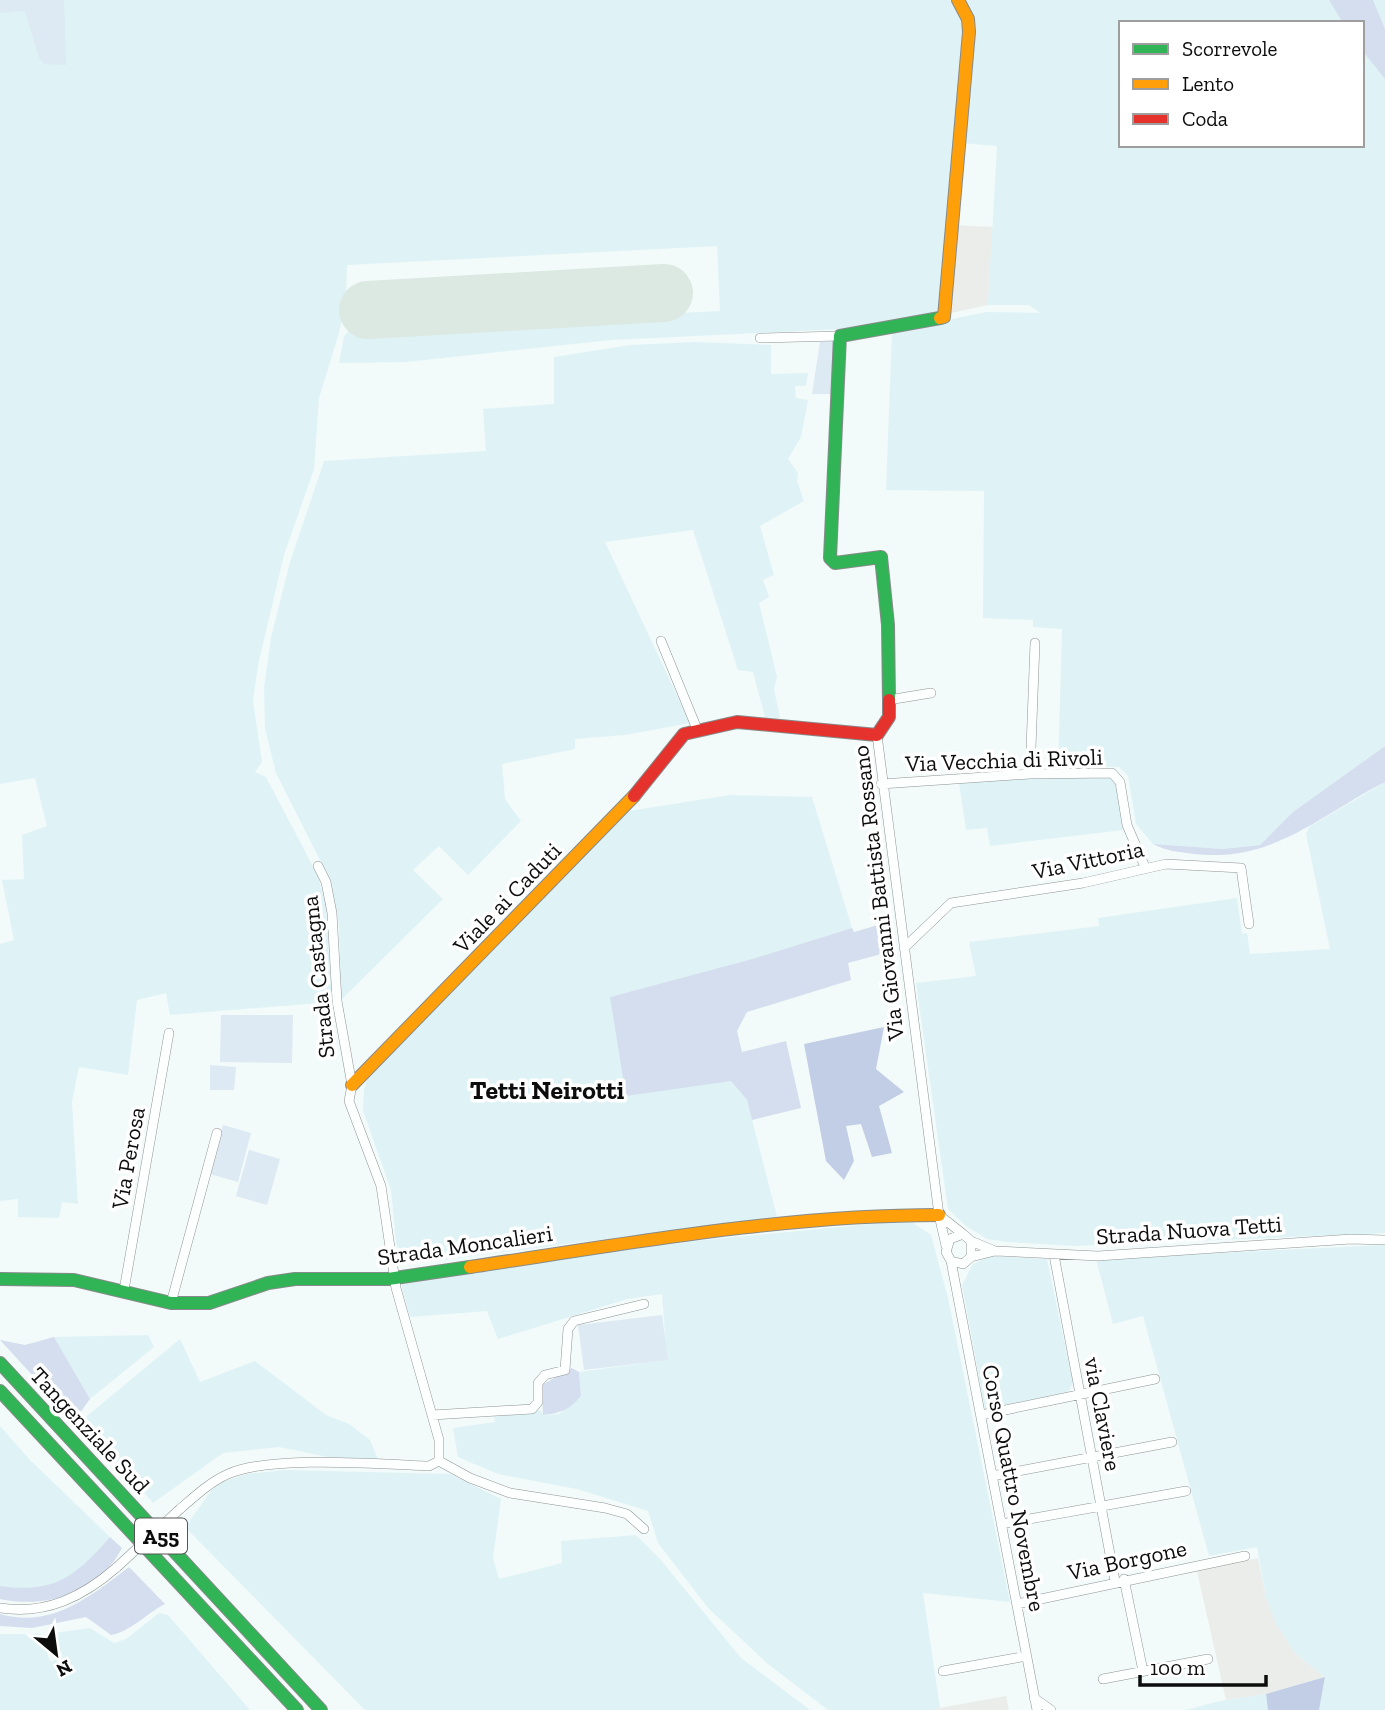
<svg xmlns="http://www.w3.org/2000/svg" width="1385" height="1710" viewBox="0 0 1385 1710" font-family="'Zilla Slab',serif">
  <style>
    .industrial { fill: #eaede9 }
    .farmland { fill: #dff3f6; fill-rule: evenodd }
    .green { fill: #d4deee }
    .forest { fill: #c2cee6 }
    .pitch { fill: #dde9f3 }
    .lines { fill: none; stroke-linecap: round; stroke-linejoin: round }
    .runway { stroke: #dce8e2; stroke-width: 58 }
    .street-casing { stroke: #909494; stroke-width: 10 }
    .fast-casing { stroke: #878a8a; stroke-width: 14 }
    .slow-casing { stroke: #878a8a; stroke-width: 14 }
    .jam-casing { stroke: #878a8a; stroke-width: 14 }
    .street { stroke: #fdfefe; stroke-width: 9 }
    .fast { stroke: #30b455; stroke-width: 12 }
    .slow { stroke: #ff9f0a; stroke-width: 12 }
    .jam { stroke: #e5322d; stroke-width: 12 }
    .street-bridge-casing { stroke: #909494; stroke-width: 10; stroke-linecap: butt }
    .street-bridge { stroke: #fdfefe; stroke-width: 9 }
    .labels { text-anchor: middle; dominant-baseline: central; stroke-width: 7; stroke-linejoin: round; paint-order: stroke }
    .shield { fill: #fff; stroke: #565656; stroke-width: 2 }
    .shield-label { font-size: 21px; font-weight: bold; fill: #0d0d0d }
    .street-label { font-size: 23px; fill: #0d0d0d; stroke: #fff }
    .quarter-label { font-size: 26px; font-weight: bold; fill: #0d0d0d; stroke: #fff }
  </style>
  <rect width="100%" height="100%" fill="#f2fafa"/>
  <path class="industrial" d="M954,225l39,2 -5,78 -42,9z
    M1258,1558l8,39 29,56 30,24 -59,17 -40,6 -29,-129z
    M1006,1696l3,14h-76l7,-2z"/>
  <path class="farmland" d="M0,0h950l11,14 3,13 -25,287 -98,15 -230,11 -205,22 -67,1 5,-27 6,-6 370,-19 -3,-65 -370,19 -1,34 -7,34 -20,65 -5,71 -30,86 -26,110 -5,36 9,61 -7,10 11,5 52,99 8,31 6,95 -162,13 -4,-22 -29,7 -9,75 -49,-8 -7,34 6,103 -16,-2 -3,16 -41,-1v-18l-18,2v-257l14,-4 -12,-60 22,-1 -2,-44 25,-9 -12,-48 -35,6z
    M962,0h423v746l-92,66 -33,33 -37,4 -70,-5 -17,-20 -8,-48 -9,-9 -48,-1 -13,4 4,-141 -29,-2v-7l-50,-2 1,-127 -98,-1 6,-159 95,-19 53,1 -11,-8h-41l9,-159 -36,-3 8,-87zM1121,23h241v122h-241z
    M695,342l76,3v29l37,-1 -2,13h-11l1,12 12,2 -7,37 -13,22 10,14 -1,8 7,20 -44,25 14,49 -11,5 6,17 -10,6 18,74 -3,12 6,29 -15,-1 -12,-45 -15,-2 -45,-140 -88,12 85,181 -65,12 -50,4v10l-73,15 3,35 16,22 -53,54 -29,-29 -26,24 30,29 -102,101 -2,-74 -7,-42 -56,-111 -11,-44 -1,-41 7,-50 19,-76 34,-101 162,-10 -3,-42 71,-5v-47l76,-12z
    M1019,778h92l7,9 5,43 -133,16 -3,-18 -21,2 -7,-47z
    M1385,782v451l-311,13 -66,-4 -21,-3 -21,-13 -18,-17 -32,-226 60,-7 -7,-34 130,-16 -1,-8 139,-20 5,36 5,-1 3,21 80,-5 -24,-115 3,-7z
    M730,795l82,2 40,131 -100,31 -142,38 104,85 17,-1 16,19 30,117 -375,48 -6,-24 -5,-51 -28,-79 1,-22 7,-21 258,-257z
    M891,1222l22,1 18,12 17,63 62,304 -87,-9 17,115 -7,2h-105l-60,-46 -60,-56 -50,-65 -10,-32 -71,-22 -79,-15 -40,-17 -5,-29 42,-6 -1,-7 47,-5 2,5 16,-1 22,-18 -2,-24 88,-12 -5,-66 -35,5 -129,40 -11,-28 -77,6 -8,-29v-5l8,-6 294,-37z
    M1385,1245v465h-66l6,-33 -30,-24 -19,-30 -10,-26 -9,-50 -48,9 -66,-240 -30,8 -17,-65z
    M990,1256l57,3 26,124 -5,9 -83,17 -23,-124 11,-21z
    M148,1335l6,12 -64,52 -36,-62z
    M180,1339l20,43 55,-21 71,54 23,9 21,16 8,19 -50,-2 -49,-10 -56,6 -70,50 -72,-82z
    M0,1426l30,34 80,77 -26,30 -25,14 -29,10 -30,-5z
    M284,1470l166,4 51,25 -8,59 6,21 63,-16 -1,-22 75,-6 24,24 81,99 69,52h-445l-180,-183 31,-43 30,-10z
    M159,1613l9,2 82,95h-250v-76h41l9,27 13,-3 -8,-25 35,-5 24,15 12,-4z
    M1266,1694l2,16h-82l34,-9z"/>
  <path class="green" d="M1329,0h44l12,29v50l-23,-29v-27h-19z
    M1385,746v36c-65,33 -112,81 -191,72 -15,-2 -28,-3 -41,-10l70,5 37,-4 33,-33z
    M878,925l7,28 -37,10 3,17 -104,32 -10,19 5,21 44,-11 15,67 -49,12 -5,-20 -16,-19 -105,15 -16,-99 142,-38 100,-31 2,4z
    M54,1337l36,62 -13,18 -20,-15 -57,-62 25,5z
    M572,1368l7,4 2,24c-12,14 -20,17 -38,19l-1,-30z
    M110,1537l12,11c-23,45 -75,61 -122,51v-13c54,8 76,-10 110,-49z
    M129,1567l36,37c-18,9 -35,28 -54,31l-25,-18 -54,11 -32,-2v-12c52,15 91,-18 129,-47z"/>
  <path class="forest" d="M884,1027l-8,42 28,23 -25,14 13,47 -20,4 -11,-33 -15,2 8,35 -10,19 -18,-19 -22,-117z
    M1325,1677l-6,33h-51l-2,-16z"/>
  <path class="pitch" d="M0,0h64l2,65 -22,-1 -5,-6 -14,-47 -25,2z
    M836,341l-4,53h-20l8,-52z
    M221,1015h72l-1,48 -72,-1z
    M210,1065l26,2 -2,23h-24z
    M223,1125l28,8 -13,49 -28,-8z
    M249,1150l31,9 -13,46 -31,-9z
    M662,1315l6,45 -84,10 -6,-45z"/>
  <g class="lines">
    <path class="runway" d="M368,310l296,-17"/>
    <g class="street-casing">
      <path id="street" d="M760,338l80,-2
        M661,641l36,88
        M888,700l43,-7
        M877,735l62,480 7,31
        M1030,774l5,-131
        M881,784l149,-10 82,-1 8,9 7,43 18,42
        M318,866l8,16 6,31 5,88 15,84 -3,16 32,85 15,102 43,152v21
        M904,948l47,-45 132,-20 83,-19 75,4 8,56
        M939,1215l24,19
        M971,1241l24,10
        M1054,1255l61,326
        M971,1257l24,-6 103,5 253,-17 34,1
        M951,1261l12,3 8,-7v-16l-8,-7 -13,5 -4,13 5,9 86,449
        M124,1290l45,-257
        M171,1303l46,-170
        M432,1415l100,-6 6,-7v-19l7,-8 20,-5 3,-41 6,-8 70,-17
        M981,1415l174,-36
        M439,1461l31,17 40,15 95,15 22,6 17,15
        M992,1476l180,-34
        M180,1509c15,-13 30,-27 48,-35 43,-19 152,-10 201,-8l10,-5
        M1001,1524l185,-33
        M1124,1579l19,92
        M1017,1604l228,-48
        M0,1608c46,7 83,-11 117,-41
        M943,1671l84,-15
        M1103,1679l105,-20
        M1034,1698l17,12"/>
    </g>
    <g class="fast-casing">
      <path id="fast" d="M889,700l-1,-75 -7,-68 -46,6 -5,-5 10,-222 100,-18
        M0,1279l74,1 97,23h38l59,-20 27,-4h93l82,-12
        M0,1363l321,347
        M0,1391l297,319"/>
    </g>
    <g class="slow-casing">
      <path id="slow" d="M940,318l4,-1 25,-285 -1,-13 -10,-19
        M352,1085l282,-289
        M470,1267c155,-23 312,-52 469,-52"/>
    </g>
    <g class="jam-casing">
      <path id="jam" d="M634,796l50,-62 53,-12 140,13 12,-18v-17"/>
    </g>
    <use href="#street" class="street"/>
    <use href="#fast" class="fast"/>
    <use href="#slow" class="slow"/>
    <use href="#jam" class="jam"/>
    <g class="street-bridge-casing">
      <path id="street-bridge" d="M117,1567l63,-58"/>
    </g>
    <use href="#street-bridge" class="street-bridge"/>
  </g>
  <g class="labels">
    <rect class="shield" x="135" y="1518.5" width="52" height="35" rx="5"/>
    <g class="shield-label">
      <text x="161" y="1536">A55</text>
    </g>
    <g class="street-label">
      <text transform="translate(1004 760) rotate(-2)">Via Vecchia di Rivoli</text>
      <text transform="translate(1088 860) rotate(-12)">Via Vittoria</text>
      <text transform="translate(878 893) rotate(-97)">Via Giovanni Battista Rossano</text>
      <text transform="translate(507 898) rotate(-46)">Viale ai Caduti</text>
      <text transform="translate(318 977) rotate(-96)">Strada Castagna</text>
      <text transform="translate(128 1158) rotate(-80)">Via Perosa</text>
      <text transform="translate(1189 1230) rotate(-4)">Strada Nuova Tetti</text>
      <text transform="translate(465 1245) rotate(-8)">Strada Moncalieri</text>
      <text transform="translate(1103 1414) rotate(79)">via Claviere</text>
      <text transform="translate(90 1430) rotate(47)">Tangenziale Sud</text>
      <text transform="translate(1014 1488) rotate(79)">Corso Quattro Novembre</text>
      <text transform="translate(1127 1560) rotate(-12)">Via Borgone</text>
    </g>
    <g class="quarter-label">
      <text x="547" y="1090">Tetti Neirotti</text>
    </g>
  </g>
  <rect x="1119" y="21" width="245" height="126" fill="#ffffff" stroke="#9e9e9e" stroke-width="2"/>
  <rect x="1133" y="44" width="35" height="10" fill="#30b455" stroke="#9e9e9e" stroke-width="2"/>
  <text x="1182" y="56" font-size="21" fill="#0d0d0d">Scorrevole</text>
  <rect x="1133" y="79" width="35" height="10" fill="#ff9f0a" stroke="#9e9e9e" stroke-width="2"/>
  <text x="1182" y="91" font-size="21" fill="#0d0d0d">Lento</text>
  <rect x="1133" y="114" width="35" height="10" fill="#e5322d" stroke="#9e9e9e" stroke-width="2"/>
  <text x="1182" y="126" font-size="21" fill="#0d0d0d">Coda</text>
  <g transform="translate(56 1654) rotate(151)" stroke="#ffffff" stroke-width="5" paint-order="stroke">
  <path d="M0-5L12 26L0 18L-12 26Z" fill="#0d0d0d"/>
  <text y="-10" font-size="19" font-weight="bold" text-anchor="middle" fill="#0d0d0d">N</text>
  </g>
  <path d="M1140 1675v10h126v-10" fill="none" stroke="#0d0d0d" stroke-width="3.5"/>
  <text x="1150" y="1675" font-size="21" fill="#0d0d0d" stroke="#ffffff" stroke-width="5" paint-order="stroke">100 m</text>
</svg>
